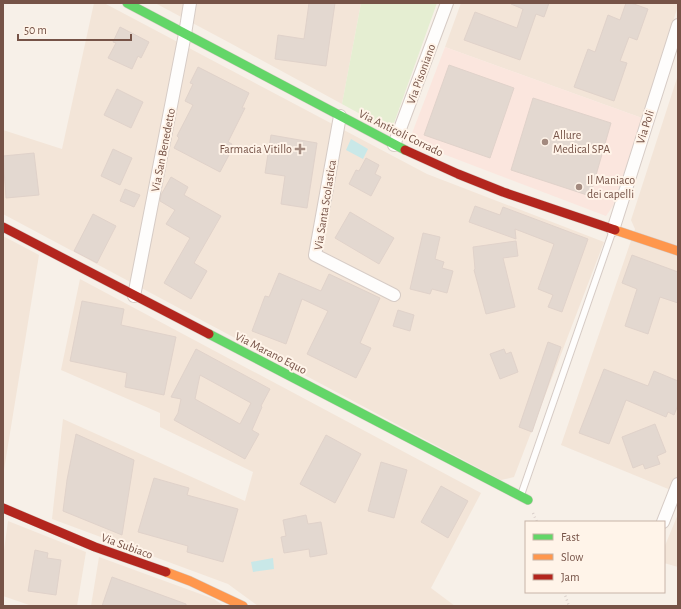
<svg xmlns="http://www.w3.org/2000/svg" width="681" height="609" viewBox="0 0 681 609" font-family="'Alegreya Sans',sans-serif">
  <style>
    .residential { fill: #f3e5d8 }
    .commercial { fill: #fbe6de }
    .green { fill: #e5eed2 }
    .water { fill: #c9e8e8 }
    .building { fill: #e3d8d0; stroke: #e0d2ca; fill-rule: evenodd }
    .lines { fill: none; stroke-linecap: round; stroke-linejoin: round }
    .lane-casing { stroke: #d6cbc5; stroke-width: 8 }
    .street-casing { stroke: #d6cbc5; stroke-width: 14 }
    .fast-casing { stroke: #d6cbc5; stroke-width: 10 }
    .slow-casing { stroke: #d6cbc5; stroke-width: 10 }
    .jam-casing { stroke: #d6cbc5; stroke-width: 10 }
    .path { stroke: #dad0cb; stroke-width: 2.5; stroke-dasharray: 1 3; stroke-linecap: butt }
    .lane { stroke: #fefdfc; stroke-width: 6 }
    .street { stroke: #fefdfc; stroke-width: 12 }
    .fast { stroke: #63d668; stroke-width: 9 }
    .slow { stroke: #ff974d; stroke-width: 9 }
    .jam { stroke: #b3261e; stroke-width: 9 }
    .poi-dot { fill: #a38a7f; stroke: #fff4e9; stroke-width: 1.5 }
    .labels { text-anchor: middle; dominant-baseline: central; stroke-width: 4; stroke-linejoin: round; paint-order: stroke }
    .street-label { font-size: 12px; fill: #765347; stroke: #fff4e9 }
    .poi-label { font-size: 12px; fill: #765347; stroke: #fff4e9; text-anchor: start }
  </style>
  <rect width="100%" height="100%" fill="#f7f0e8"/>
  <path class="residential" d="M94,3h10l323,171 177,68 -90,235 -13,3 -498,-266v-84l59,19z
    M155,3h206l-19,101 -112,-61z
    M461,3h217v3l-36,112 -197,-71z
    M678,75v418l-117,-48 74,-216 -4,-9z
    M3,236l36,19 -36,221z
    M80,279l401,214 -50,95 24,18h-197l-30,-22 -176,-65 11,-100 182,82 8,-29 -93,-45v-14l-99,-43z
    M678,514v53l-14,-4v-15z
    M8,521l78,31 -9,54h-45l-29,-10v-39z
    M99,557l115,42 10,7h-133z"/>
  <path class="commercial" d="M445,47l197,71 -29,88 -7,10 -197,-75z"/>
  <path class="green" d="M361,3h76l-44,123 -9,1 -42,-23z"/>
  <path class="water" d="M351,139l17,10 -5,10 -17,-9z
    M273,558l1,11 -21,3 -2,-10z"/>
  <path class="building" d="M309,3h26l-9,63 -51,-7 3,-24 26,4z
    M511,3h38l-5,14 -8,-3 -16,46 -56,-20 11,-28 42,16 6,-19 -12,-5z
    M626,3h5l17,6 -11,31 -8,-3 -9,24 7,2 -13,38 -40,-14 14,-38 7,3 13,-37 12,5z
    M120,27l29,15 -8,16 -3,-2 -6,13 -24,-11 8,-15 -3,-1z
    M449,65l65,23 -24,70 -66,-23z
    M198,67l51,26 -7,15h3l-17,34 4,2 -5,10 2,1 -9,17 -46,-24 5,-10 -2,-2 16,-31 -8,-4 8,-17 -3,-1z
    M117,89l26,13 -12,26 -27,-13z
    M533,98l78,25 -21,73 -79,-26z
    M271,135l46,8 -10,65 -26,-4 4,-28 -20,-3z
    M113,149l19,9 -12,27 -19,-9z
    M34,153l5,42 -33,3 -3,-42z
    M366,158l13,7 -4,9 6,3 -10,19 -22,-12 7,-14 3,1z
    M171,177l17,10 -4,8 37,21 -27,47 13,8 -16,28 -27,-16 26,-45 -24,-14 9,-14 -15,-9 1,-6z
    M125,189l15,6 -6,12 -14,-6z
    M475,206l25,9 3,-8 85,32 -26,73 -14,-5 5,-12 -15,-6 16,-45 -39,-15 1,10 -47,-17z
    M350,212l44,26 -15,26 -44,-26z
    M93,214l23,12 -19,37 -23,-12z
    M423,233l17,4 -5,22 9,3 -2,6 11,3 -6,22 -15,-4 -2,5 -20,-5z
    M516,241l2,15 -15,2 12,49 -29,7 -12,-44 1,-1 -2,-22z
    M632,255l46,17v31l-18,-6 -12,37 -23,-8 12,-37 -15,-6z
    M279,273l42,18 8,-17 51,24 -20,45 11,5 -15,30 -49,-24 21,-43 -26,-12 -16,45 -34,-13 13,-35 4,1z
    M82,301l42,8 -3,16 55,12 -12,58 -39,-8 2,-14 -57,-12z
    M398,310l16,5 -4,16 -17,-5z
    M548,342l13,5 -29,85 -13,-5z
    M196,349l74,40 -9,17 1,1 -10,23 7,4 -14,25 -71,-39 4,-7 3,-14 -10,-2zM200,375l51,28 -11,21 -45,-25z
    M504,349l2,5 5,-2 7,20 -18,7 -10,-25z
    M604,369l44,17 6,-15 24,10v24l-4,10 -6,-3 -2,5 -40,-17 -17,44 -30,-11z
    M655,424l11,28 -9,4 3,8 -15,5 -2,-5 -10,4 -11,-31z
    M76,434l58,26 -12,75 -59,-24 4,-31z
    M326,435l35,19 -26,49 -35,-19z
    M381,462l26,8 -13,48 -26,-7z
    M154,478l35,10 -2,7 51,14 -15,53 -36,-10 1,-6 -50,-14z
    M441,486l27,15 -20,37 -27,-16z
    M306,515l2,9 13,-2 6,32 -17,3 -1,-8 -25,4 -3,-16 5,-1 -3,-16z
    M35,550l13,3 -1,5 14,2 -5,35 -28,-4z
    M112,577l74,27v2h-84z"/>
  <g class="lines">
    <g class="lane-casing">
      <path id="lane" d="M521,495l92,-265"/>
    </g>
    <g class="street-casing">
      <path id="street" d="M340,116l-25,139 79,40
        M394,145l53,-142
        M613,230l65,-205
        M134,296l51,-262 5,-31
        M663,522l15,-38"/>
    </g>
    <g class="fast-casing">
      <path id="fast" d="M127,3l278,147
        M209,334l319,166"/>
    </g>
    <g class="slow-casing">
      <path id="slow" d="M615,230l63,21
        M166,572l24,9 53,25"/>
    </g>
    <g class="jam-casing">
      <path id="jam" d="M405,150l53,24 45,18 112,38
        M3,227l206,107
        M3,508l92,39 71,25"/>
    </g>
    <path class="path" d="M533,513l4,9
      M564,592l5,14"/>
    <use href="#lane" class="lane"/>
    <use href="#street" class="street"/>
    <use href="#fast" class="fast"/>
    <use href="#slow" class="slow"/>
    <use href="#jam" class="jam"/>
  </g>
  <g class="poi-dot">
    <circle cx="545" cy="142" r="4"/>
    <path d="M298 143h4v4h4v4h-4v4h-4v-4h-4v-4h4z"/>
    <circle cx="579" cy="187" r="4"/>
  </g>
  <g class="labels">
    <g class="street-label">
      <text transform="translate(421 74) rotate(-70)">Via Pisoniano</text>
      <text transform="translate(645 127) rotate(-72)">Via Poli</text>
      <text transform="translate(401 133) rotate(26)">Via Anticoli Corrado</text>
      <text transform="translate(163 150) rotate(-79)">Via San Benedetto</text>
      <text transform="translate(325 205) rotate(-81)">Via Santa Scolastica</text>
      <text transform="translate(271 353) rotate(27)">Via Marano Equo</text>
      <text transform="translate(127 546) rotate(20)">Via Subiaco</text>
    </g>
    <g class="poi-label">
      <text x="553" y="135">Allure<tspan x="553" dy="14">Medical SPA</tspan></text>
      <text x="292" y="149" text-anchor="end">Farmacia Vitillo</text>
      <text x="587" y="180">Il Maniaco<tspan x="587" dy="14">dei capelli</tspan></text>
    </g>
  </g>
  <rect width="681" height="609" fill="none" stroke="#765347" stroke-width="8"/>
  <rect x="525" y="521" width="140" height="72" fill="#fff4e9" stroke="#c8b4a8"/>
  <rect x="533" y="534" width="20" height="6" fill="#63d668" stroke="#c8b4a8"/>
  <text x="561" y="541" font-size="12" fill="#765347">Fast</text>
  <rect x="533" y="554" width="20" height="6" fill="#ff974d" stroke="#c8b4a8"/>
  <text x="561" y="561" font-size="12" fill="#765347">Slow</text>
  <rect x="533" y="574" width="20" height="6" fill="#b3261e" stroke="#c8b4a8"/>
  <text x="561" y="581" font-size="12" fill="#765347">Jam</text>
  <path d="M18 34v6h113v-6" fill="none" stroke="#765347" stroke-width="2"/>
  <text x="24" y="34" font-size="12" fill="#765347" stroke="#fff4e9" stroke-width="3" paint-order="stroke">50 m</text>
</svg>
